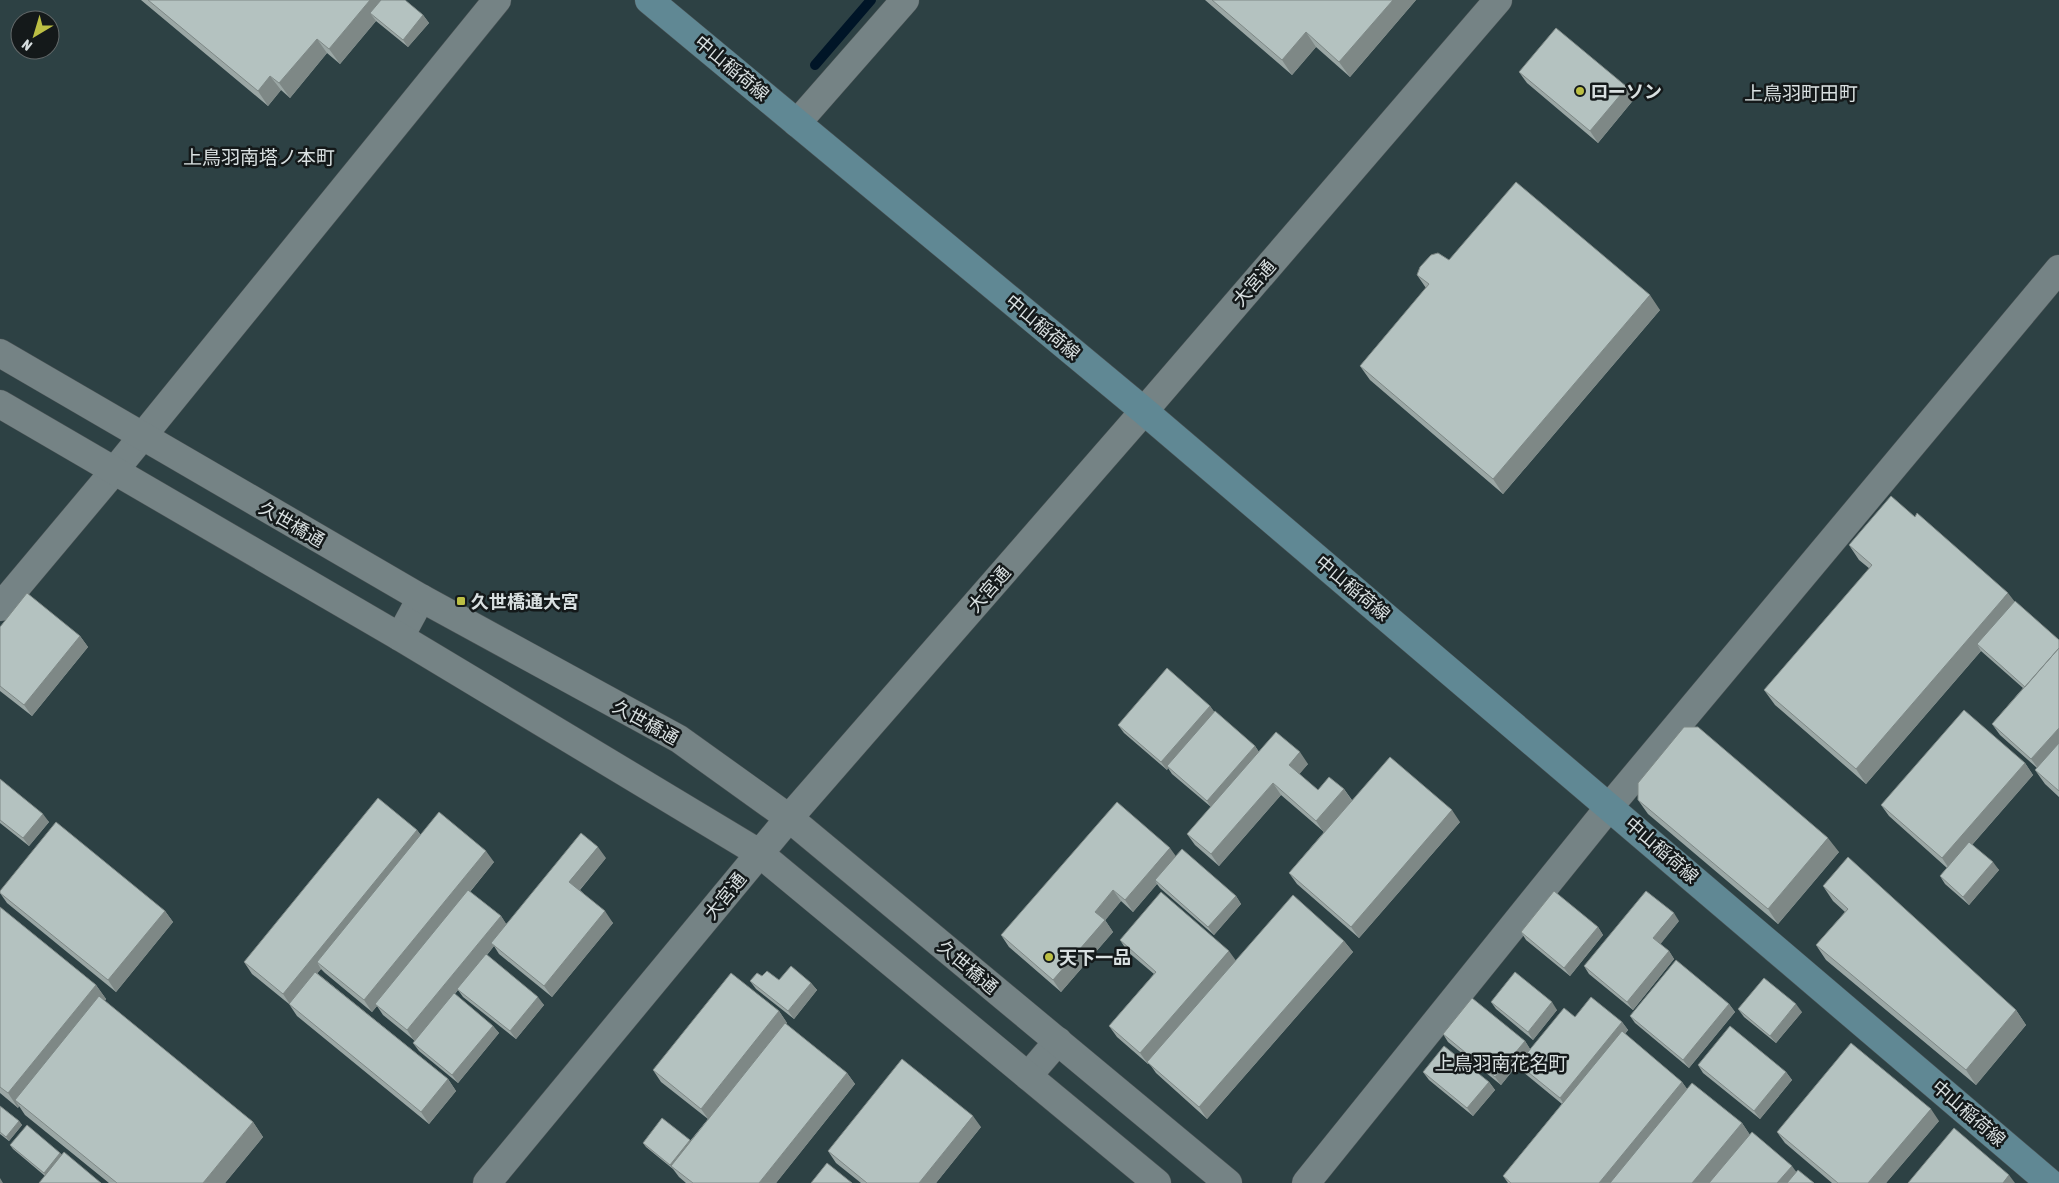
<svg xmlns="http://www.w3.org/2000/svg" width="2059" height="1183" viewBox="0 0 2059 1183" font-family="'Asap Condensed','Noto Sans JP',sans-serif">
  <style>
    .built { fill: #2d4144; fill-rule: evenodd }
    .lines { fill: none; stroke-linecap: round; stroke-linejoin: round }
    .stream { stroke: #001527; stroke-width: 10 }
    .minor-casing { stroke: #485153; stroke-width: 29 }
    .tertiary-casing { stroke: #485153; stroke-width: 29 }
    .secondary-casing { stroke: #485153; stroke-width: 29 }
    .minor { stroke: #758385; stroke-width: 28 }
    .tertiary { stroke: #758385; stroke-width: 28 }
    .secondary { stroke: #608894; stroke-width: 28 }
    .wall { fill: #9ba7a5 }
    .shaded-wall { fill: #7e8886 }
    .building { fill: #b4c2c0; stroke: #7e8886 }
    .poi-dot { fill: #bcbf44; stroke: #14191a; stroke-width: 2 }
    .labels { text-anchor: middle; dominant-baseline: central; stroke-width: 5; stroke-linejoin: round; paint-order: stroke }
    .street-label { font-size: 18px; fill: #d9e0e1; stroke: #14191a }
    .poi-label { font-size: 18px; font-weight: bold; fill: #d9e0e1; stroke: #14191a; text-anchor: start }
    .neighbourhood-label { font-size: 19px; fill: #d9e0e1; stroke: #14191a }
  </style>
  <rect width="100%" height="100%" fill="#273334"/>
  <path class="built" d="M0,0h2059v1183h-2059zM20,20h30v30h-30z"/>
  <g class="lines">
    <path class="stream" d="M815,65l56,-65"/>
    <g class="minor-casing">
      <path id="minor" d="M0,607l115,-137 382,-470
        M400,637l21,-39
        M1028,1076l30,-35"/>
    </g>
    <g class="tertiary-casing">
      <path id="tertiary" d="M797,123l108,-123
        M0,353l421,245 258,141 110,79 439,365
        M0,404l400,233 359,216 398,330
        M487,1183l302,-365 355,-407 354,-411
        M1306,1183l304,-377 449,-537"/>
    </g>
    <g class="secondary-casing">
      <path id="secondary" d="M649,0l495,411 906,772"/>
    </g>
    <use href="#minor" class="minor"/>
    <use href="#tertiary" class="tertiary"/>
    <use href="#secondary" class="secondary"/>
  </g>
  <path class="wall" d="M141,0h264l18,15 6,8 -21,24 -32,-26 -36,43 -13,-11 -37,45 -9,-8 -13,16z
    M1205,0h211l-66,77 -34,-30 -24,28z
    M1519,72l116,26 -37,45 -71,-60z
    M1449,260l211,50 -157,184 -133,-114 -10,-14 66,-78 -9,-13z
    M1849,545l166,57 44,38v157l-14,-13 -10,-14 2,-2 -37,-33 -8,-11 31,-36 -42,-37 -115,133 -91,-79 -11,-15 106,-121 -11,-9z
    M0,627l80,9 8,11 -56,69 -32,-25z
    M1210,706l4,6 41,34 4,6 49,12 -9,10 19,16 26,-1 8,11 108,22 -101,116 -62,-54 -8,-11 35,-41 -43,-37 -62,71 -24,-21 -8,-11 24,-27 -39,-33 -4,-6 -1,2 -43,-37 -6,-8z
    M2025,763l8,12 -61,70 27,25 -30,35 -24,-21 -5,-8 7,-8 -58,-52 -8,-11z
    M0,779l49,43 -20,24 -29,-23z
    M1638,800l201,52 -61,72 -130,-110z
    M417,830l3,4 74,28 -24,30 31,24 5,8 100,-66 -26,32 33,33 -61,74 -53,-43 -5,-8 -7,9 57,50 -28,34 -53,-42 -5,-7 -3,4 38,32 6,7 -41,50 -39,-32 -6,-8 2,-2 -32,-26 -6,-9 -5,6 -47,-39 -4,-4 -4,4 131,106 8,12 -27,33 -132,-108 -8,-12 -37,-30 -8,-12z
    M1176,856l60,40 5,8 -27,31 -54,-47 -3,-4 -24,28 -12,-11 -16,19 8,12 -52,60 -52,-45 -8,-12z
    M1823,886l193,124 10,15 -50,60 -150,-125 -10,-15 29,-33 -12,-11z
    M0,891l165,20 8,11 -57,70 -109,-89 -7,-10z
    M0,907l96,78 10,14 -1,2 148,121 10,15 -38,46h-116l-84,-68 -6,-9 -1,2 -18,-15z
    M1679,921l-19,23 9,7 5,8 -41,51 -44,-36 -5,-8z
    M1598,927l5,8 -33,41 -44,-36 -5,-8z
    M1120,940l116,21 108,-20 9,11 -146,167 -51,-46 -7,-10 -1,1 -31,-27 -8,-11 45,-52 -26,-22z
    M762,976l17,4 32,3 6,7 -23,29 -38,-30 -6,-8z
    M1491,1002l66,8 -24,30 -37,-31z
    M1729,1004l6,8 -46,56 -54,-45 -5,-7z
    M1738,1009l64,3 -26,31 -32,-26z
    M779,1011l8,12 -1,1 61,49 8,11 -79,99h-90l-7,-6 -6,-8 -27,-22 -3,-4 47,-3v1l18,-22 -47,-37 -8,-12z
    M1575,1017l47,5 6,8 -3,4 57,48 5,7 55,34 8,12 46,37 18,11h-306l-5,-7 59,-72 -39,-32 -5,-8z
    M1443,1034l82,7 5,8 -29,36 -53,-43z
    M1698,1065l88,7 6,8 -32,39 -57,-46z
    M1423,1072l66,10 6,8 -22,26 -44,-36z
    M0,1106l19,15 3,4 -13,16 -9,-7z
    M1939,1121l-53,62h-54l-47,-40 -8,-11z
    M981,1127l-45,56h-75l-25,-20 -8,-12z
    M10,1145l50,8 2,2 -17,21 -32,-27z"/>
  <path class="shaded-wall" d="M370,0h23l-23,13 6,8 -36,43 -11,-15z
    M1393,0h23l-66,77 -11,-15z
    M423,15l6,8 -21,24 -5,-7z
    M1306,32l10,15 -24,28 -10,-15z
    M317,39l10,14 -37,45 -11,-15z
    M270,76l11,14 -13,16 -10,-15z
    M1627,87l8,11 -37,45 -8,-12z
    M1650,295l10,15 -157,184 -10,-15z
    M2008,593l11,14 -42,37 4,7 -115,133 -10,-15z
    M80,636l8,11 -56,69 -8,-11z
    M1210,706l6,8 -49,52 1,2 -1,2 -6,-8z
    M2059,728v20l-19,23 -9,-12z
    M1255,746l5,8 -48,55 -5,-8z
    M1300,752l8,12 -11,13 -8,-12z
    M2025,763l8,12 -83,95 -8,-12z
    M1273,783l8,12 -62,71 -8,-12z
    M1344,789l8,12 -28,32 -8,-12z
    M1452,810l8,12 -101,116 -8,-11z
    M43,814l6,8 -20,24 -6,-8z
    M417,830l8,11 -108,121 4,7 -30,37 -8,-12z
    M1828,838l11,14 -61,72 -10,-15z
    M598,847l8,11 -29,35 -8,-11z
    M1170,848l8,11 -23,21 2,4 -24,28 -8,-12z
    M486,851l8,11 -117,144 -2,-2 2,2 -5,6 -8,-12z
    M1993,862l6,8 -30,35 -6,-8z
    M1113,890l8,11 -17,21 1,-2 8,12 -52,60 -8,-12 42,-68z
    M1236,896l5,8 -27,31 -6,-8z
    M165,911l8,11 -57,70 -8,-12z
    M605,911l8,12 -61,74 -8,-11z
    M1674,913l5,8 -20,25 -6,-8z
    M501,916l8,12 -18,15 3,3 -79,96 -8,-12z
    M1598,927l5,8 -33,41 -6,-8z
    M1344,941l9,11 -146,167 -8,-12z
    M1229,951l8,11 -89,102 -8,-11z
    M1669,951l5,8 -41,51 -6,-8z
    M811,983l6,7 -23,29 -6,-8z
    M96,985l10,14 -86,106 -5,-5 4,6 -1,2 -10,-15z
    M538,997l6,8 -28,34 -6,-8z
    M1552,1002l5,8 -24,30 -5,-8z
    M1729,1004l6,8 -46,56 -6,-8z
    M1796,1004l6,8 -26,31 -6,-7z
    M2016,1010l10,15 -50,60 -10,-15z
    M779,1011l8,12 -78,97 -8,-11z
    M1622,1022l6,8 -63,76 -5,-8z
    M493,1026l6,7 -41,50 -6,-8z
    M1525,1041l5,8 -29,36 -6,-8z
    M1786,1072l6,8 -32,39 -6,-8z
    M847,1073l8,11 -79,99h-17z
    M448,1079l8,12 -27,33 -8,-12z
    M1489,1082l6,8 -22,26 -6,-8z
    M1682,1082l8,11 -73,90h-18z
    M1931,1109l8,12 -53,62h-18z
    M973,1116l8,11 -45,56h-17z
    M19,1121l3,4 -13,16 -3,-4z
    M253,1122l10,15 -38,46h-22z
    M1742,1123l8,12 -40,48h-18z
    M690,1140l3,4 -22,22 2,3 -3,-4z
    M60,1153l3,4 -17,20 -2,-4z
    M1792,1166l8,11 -5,6h-18z
    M2009,1175l6,8h-12z
    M0,1178l3,5h-3z"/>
  <path class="building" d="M148,0h222l-41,49 -12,-10 -38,44 -9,-7 -12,15z
    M381,0h24l18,15 -20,25 -33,-27z
    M1212,0h181l-54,62 -33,-30 -24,28z
    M1556,28l71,59 -37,44 -71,-59z
    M1516,182l134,113 -157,184 -133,-113 69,-82 -12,-9 3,-8 11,-12 7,-2 11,7z
    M1891,496l24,21 2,-4 91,80 -152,176 -92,-79 108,-125 -23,-20z
    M27,593l53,43 -56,69 -24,-19v-59z
    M2015,601l44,39v8l-34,39 -48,-43z
    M2059,648v80l-28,31 -39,-35z
    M1167,668l43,38 -49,56 -43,-37z
    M1964,710l61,53 -83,95 -61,-53z
    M1215,711l40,35 -48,55 -40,-35z
    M1684,727h14l130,111 -60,71 -130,-109v-17z
    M1276,732l24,20 -11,13 29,25 11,-13 15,12 -28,32 -43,-38 -62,71 -24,-20z
    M2059,743v48l-24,-21z
    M1390,757l62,53 -101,117 -62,-54z
    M0,779l43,35 -20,24 -23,-18z
    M378,798l39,32 -134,164 -39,-32z
    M1117,802l53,46 -45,52 -12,-10 -18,22 10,8 -52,60 -52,-45z
    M439,812l47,39 -122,149 -47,-38z
    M56,822l109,89 -57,69 -108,-87v-2z
    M581,833l17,14 -29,35 36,29 -61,75 -53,-43z
    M1969,842l24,20 -30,35 -23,-21z
    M1182,849l54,47 -28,31 -53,-47z
    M1848,857l168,153 -50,60 -150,-125 32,-36 -25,-23z
    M468,890l33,26 -94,114 -32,-26z
    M1554,891l44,36 -34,41 -43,-36z
    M1646,891l28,22 -21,25 16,13 -42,51 -43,-36z
    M1161,892l68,59 -89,102 -31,-27 47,-54 -36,-32z
    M1293,895l51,46 -145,166 -52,-45z
    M0,907l96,78 -88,108 -8,-6z
    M486,954l52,43 -28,34 -53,-42z
    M1676,960l53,44 -46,56 -53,-44z
    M791,966l20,17 -23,28 -38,-30 7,-8 5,3 5,-5 12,9z
    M315,972l133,107 -27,33 -132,-108z
    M1515,972l37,30 -24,30 -37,-30z
    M731,973l48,38 -78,98 -48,-39z
    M1764,978l32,26 -26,32 -32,-27z
    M454,993l39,33 -41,49 -39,-32z
    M99,996l154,126 -50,61h-86l-102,-83z
    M1591,997l31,25 -62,76 -42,-34 46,-56 11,9z
    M1472,998l53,43 -30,36 -52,-43z
    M785,1023l62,50 -88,110h-66l-22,-17z
    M1730,1026l56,46 -32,39 -56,-46z
    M1622,1031l60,51 -83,101h-88l-8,-7z
    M1851,1043l80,66 -63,74h-30l-61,-51z
    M1444,1046l45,36 -22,26 -44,-36z
    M902,1059l71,57 -54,67h-52l-39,-32z
    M1692,1083l50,40 -50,60h-82z
    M0,1106l19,15 -13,16 -6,-5z
    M662,1118l28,22 -20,25 -27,-22z
    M27,1125l33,28 -16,20 -34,-28z
    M1954,1128l55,47 -6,8h-95z
    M1752,1132l40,34 -15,17h-68z
    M64,1152l37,31h-62z
    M827,1163l25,20h-41z
    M1798,1170l16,13h-27z"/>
  <g class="poi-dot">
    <circle cx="1580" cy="91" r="5"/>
    <rect x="456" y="596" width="10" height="10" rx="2.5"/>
    <circle cx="1049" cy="957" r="5"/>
  </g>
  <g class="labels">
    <g class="street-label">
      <text transform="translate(732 68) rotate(40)">中山稲荷線</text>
      <text transform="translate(1254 283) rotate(-49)">大宮通</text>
      <text transform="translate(1043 327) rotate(40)">中山稲荷線</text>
      <text transform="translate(292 524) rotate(30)">久世橋通</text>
      <text transform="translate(1353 588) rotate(40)">中山稲荷線</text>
      <text transform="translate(989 589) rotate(-49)">大宮通</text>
      <text transform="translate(646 722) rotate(29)">久世橋通</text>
      <text transform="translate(1662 850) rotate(41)">中山稲荷線</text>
      <text transform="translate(725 896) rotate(-51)">大宮通</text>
      <text transform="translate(968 967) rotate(40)">久世橋通</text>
      <text transform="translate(1969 1113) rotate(41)">中山稲荷線</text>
    </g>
    <g class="poi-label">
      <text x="1590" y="91">ローソン</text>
      <text x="471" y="601">久世橋通大宮</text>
      <text x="1059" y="957">天下一品</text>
    </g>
    <g class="neighbourhood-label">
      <text x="1801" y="93">上鳥羽町田町</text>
      <text x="259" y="157">上鳥羽南塔ノ本町</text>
      <text x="1501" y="1063">上鳥羽南花名町</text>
    </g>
  </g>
  <g transform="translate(35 35) rotate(218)"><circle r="24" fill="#14191a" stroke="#63696a"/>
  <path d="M0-4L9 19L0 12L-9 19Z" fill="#bcbf44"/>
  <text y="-8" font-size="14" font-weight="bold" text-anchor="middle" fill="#d9e0e1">N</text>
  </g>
</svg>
